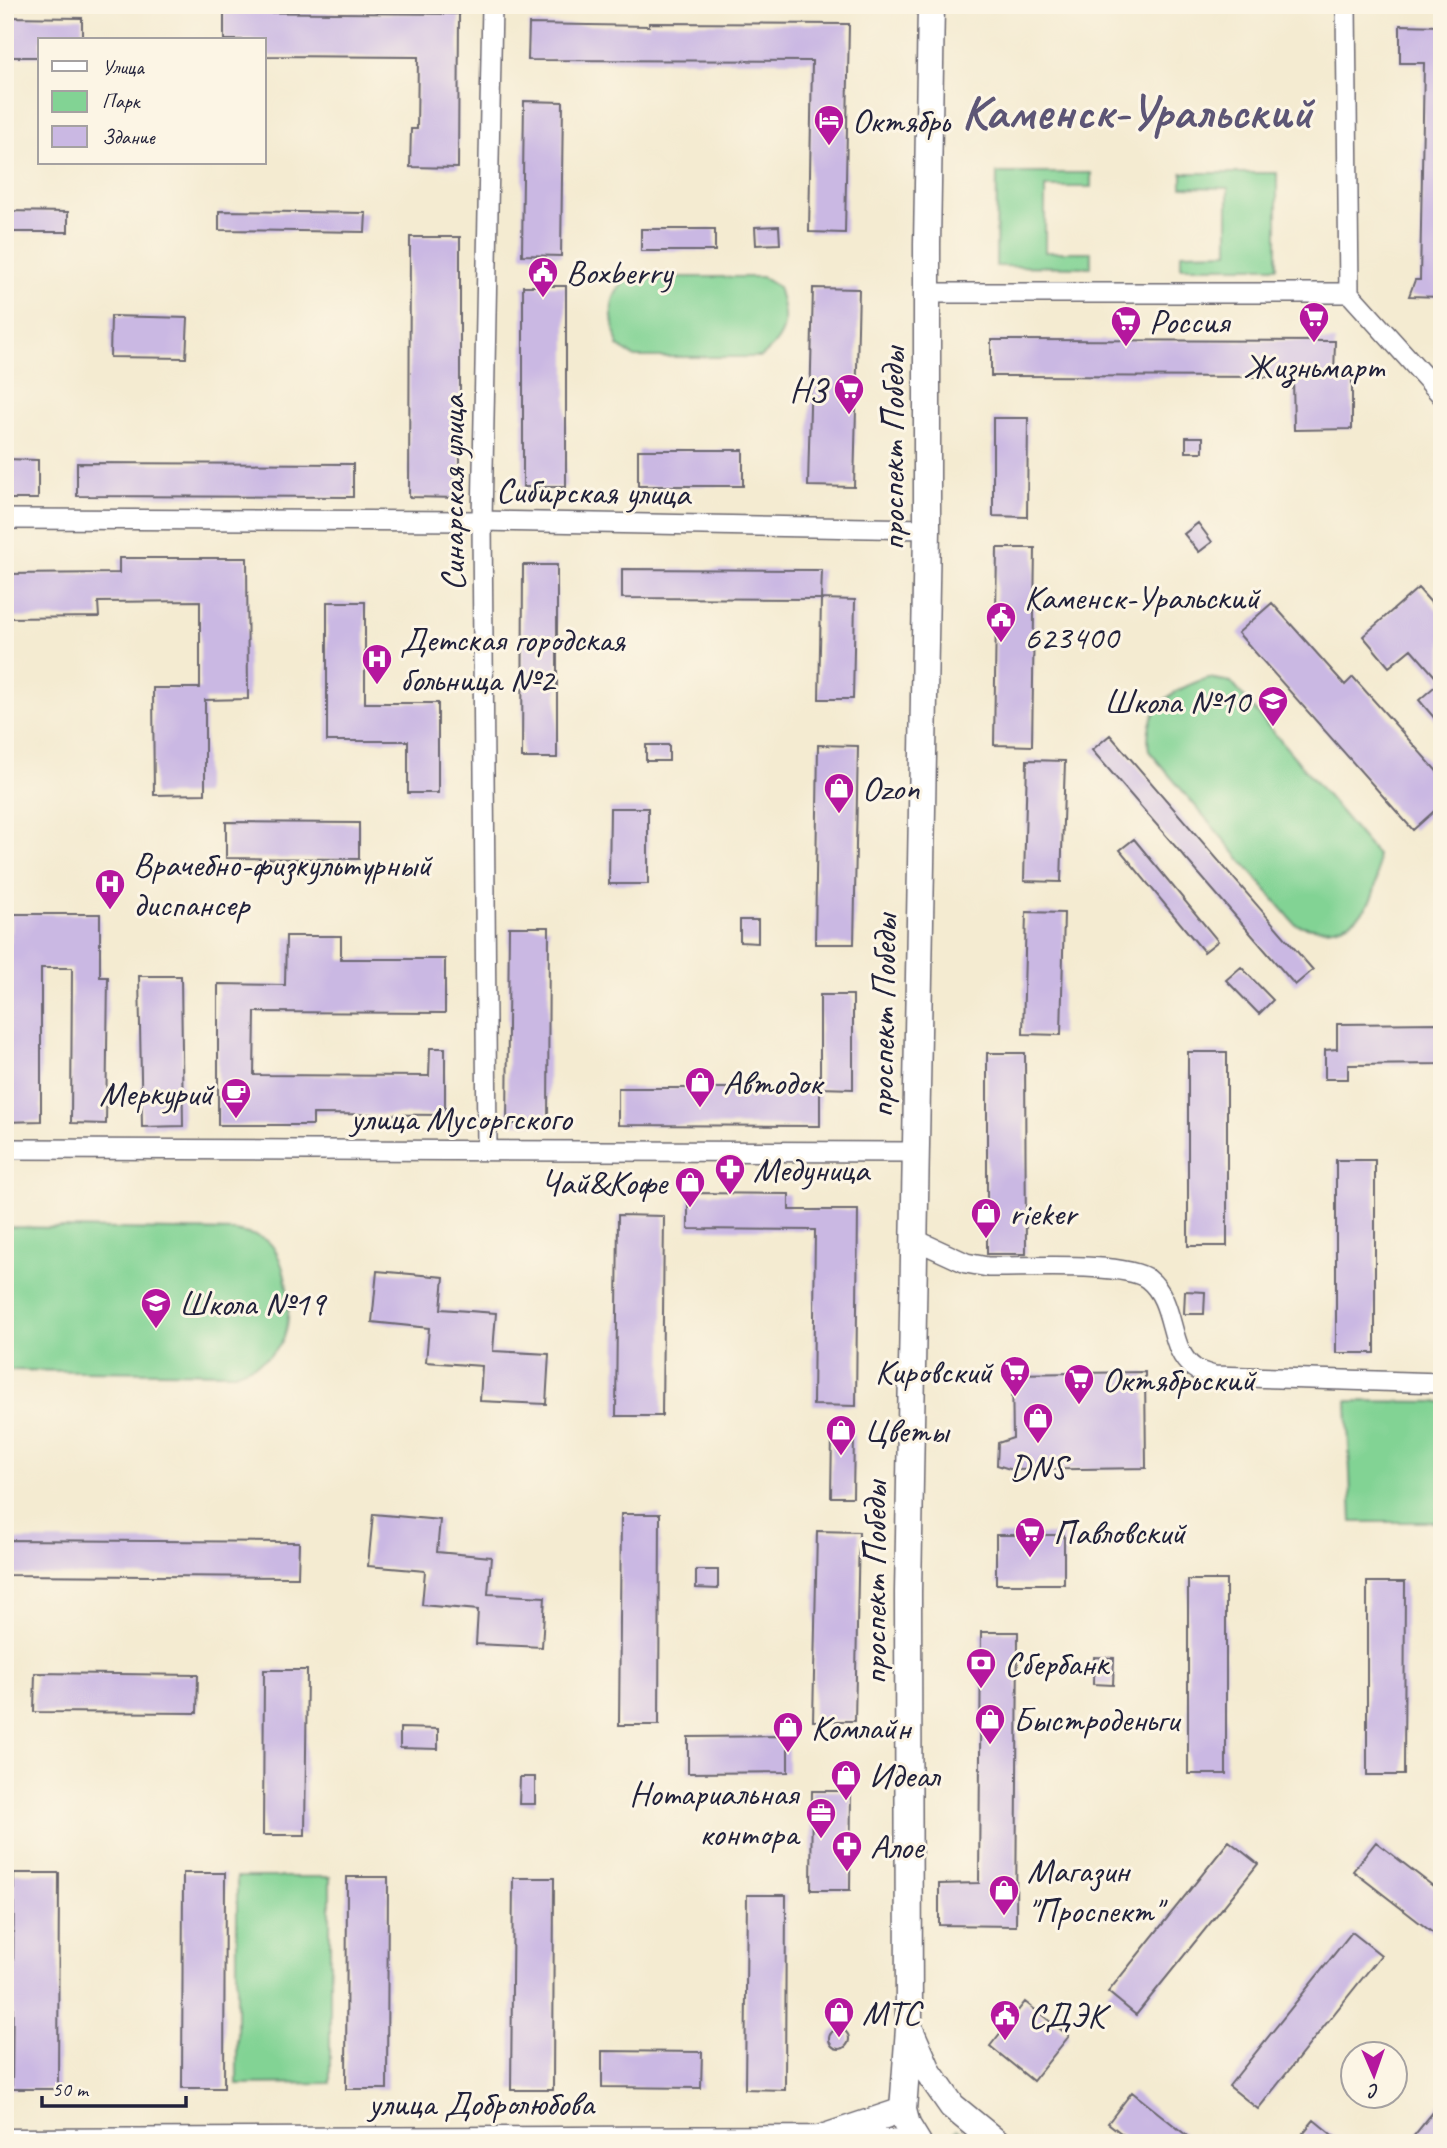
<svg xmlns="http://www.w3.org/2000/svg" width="1447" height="2148" viewBox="0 0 1447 2148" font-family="Caveat,sans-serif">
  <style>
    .green { fill: #82d394; stroke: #527a68; stroke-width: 2 }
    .building { fill: #cab8e3 }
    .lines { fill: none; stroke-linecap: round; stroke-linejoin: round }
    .minor-casing { stroke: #6c6870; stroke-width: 22 }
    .tertiary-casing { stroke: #6c6870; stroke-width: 27 }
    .secondary-casing { stroke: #6c6870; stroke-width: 29 }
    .minor { stroke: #fff; stroke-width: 19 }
    .tertiary { stroke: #fff; stroke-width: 24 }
    .secondary { stroke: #fff; stroke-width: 26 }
    .labels { text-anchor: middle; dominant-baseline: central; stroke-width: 6; stroke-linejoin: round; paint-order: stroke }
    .poi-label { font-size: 35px; fill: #22223b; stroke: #fcf5e5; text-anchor: start }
    .street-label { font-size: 35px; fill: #22223b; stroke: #fcf5e5 }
    .town-label { font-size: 49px; font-weight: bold; fill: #5d5676; stroke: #fcf5e5 }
  </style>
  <rect width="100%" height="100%" fill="#fcf5e5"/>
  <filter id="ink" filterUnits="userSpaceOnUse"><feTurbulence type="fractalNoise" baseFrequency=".0143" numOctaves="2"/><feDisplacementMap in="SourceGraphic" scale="14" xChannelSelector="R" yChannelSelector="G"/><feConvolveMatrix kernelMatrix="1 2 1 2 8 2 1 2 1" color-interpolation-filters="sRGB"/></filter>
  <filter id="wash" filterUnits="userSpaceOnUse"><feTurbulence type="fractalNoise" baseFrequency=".00686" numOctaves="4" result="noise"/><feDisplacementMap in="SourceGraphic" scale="28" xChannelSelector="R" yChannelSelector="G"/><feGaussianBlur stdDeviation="1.57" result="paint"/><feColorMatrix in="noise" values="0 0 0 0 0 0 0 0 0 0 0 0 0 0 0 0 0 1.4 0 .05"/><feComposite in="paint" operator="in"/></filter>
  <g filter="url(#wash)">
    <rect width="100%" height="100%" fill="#f4ebd1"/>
    <path class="green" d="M997,173h94v14h-46v65h46v15l-95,-1z
      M1182,173h95v94h-96v-14l47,-1v-64l-46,-1z
      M632,277h130l16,10c10,33 11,48 -17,70h-126l-17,-11c-7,-28 -14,-52 14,-69z
      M1208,678l23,4 146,173c5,55 -28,86 -82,69l-146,-173c-6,-43 21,-61 59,-73z
      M5,1227l230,4c9,2 23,4 31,9 23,16 30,86 13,106 -12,15 -28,21 -45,27l-229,-3z
      M1347,1401l95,1v120h-90z
      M237,1877h93v206l-93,1z
      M957,2129l17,14h-28z"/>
    <g id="blocks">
      <path class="building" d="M224,12l235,2 -1,154 -48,-1 1,-38h6l1,-72 -154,-1v-16h-40z
        M5,17l77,1v22h-42v17h-35z
        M649,23l200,1 -4,209 -36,-1 3,-171 -284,-1 1,-36 120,2z
        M1400,25l42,1v271l-33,-1 6,-16h5l4,-217h-24z
        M524,101l39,1 -2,154 -39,-1z
        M5,211l63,1v20h-63z
        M219,211l147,2 -1,19 -146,-2z
        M779,226l1,18 -24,1 -1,-18z
        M641,229h74v22h-74z
        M410,237h50v261l-51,-1z
        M523,286h43v201h-43z
        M813,288l46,1 -5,198 -46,-1z
        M111,316l77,2 -2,40 -76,-1z
        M991,340l344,1 -1,35h18v53l-58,1 -1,-53 -302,-1z
        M993,418h35l-1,99 -34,-1z
        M1186,437h17v15h-17z
        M638,450h105v36h-105z
        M5,459l33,1v39h-33z
        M77,463l276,1v33l-276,-1z
        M1198,523l14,19 -13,10 -15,-18z
        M997,548h38l-3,198 -38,-1z
        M119,558h128l1,141 -43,1v94l-51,1 -1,-107h47v-87l-102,1 1,15 -94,1v-44l114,-1z
        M523,565h34v193h-35z
        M622,569l200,1 -1,29 -199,-1z
        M1418,588l24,27v112l-23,-27 21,-18 -29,-33 -22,18 -26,-31z
        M821,599l34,1 -2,99h-34z
        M327,602h38v101h73v90h-30v-52h-81z
        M1272,603l73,82 8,-8 89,100v27l-29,26 -175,-197z
        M1110,735l203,235 -18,15 -203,-235z
        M646,745h23v16h-23z
        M818,745l40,1 -4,198h-39z
        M1027,760l38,1 -4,121 -37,-1z
        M610,808h38v76h-39z
        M226,822l133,1v36l-133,-1z
        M1134,839l84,102 -14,11 -84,-102z
        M1026,912l38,1 -3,122 -38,-1z
        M11,914h89v63h8l-2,147 -35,-1 1,-155h-31v153l-36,1v-179h6z
        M740,920h18v23l-18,-1z
        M509,927h40l-1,197h-41z
        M286,936h55v23h104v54l-190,-1 -1,63 175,1 1,-28h15v67l-132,-1v11h-95v-141l67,1z
        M1241,967l32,33 -14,14 -33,-34z
        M139,976h42l2,150 -41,1z
        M820,995h33v94l-33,-1z
        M1442,1023v41l-94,1v14h-23v-29l12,-1v-25z
        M1188,1052h39v194h-39z
        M987,1053h38l1,201h-39z
        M618,1088h202v38l-202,-1z
        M1336,1160h39v193h-39z
        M688,1193l101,1v16h69l-2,196 -43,-1 2,-175 -127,-1z
        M618,1215l46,1 -2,200h-46z
        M377,1271l67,6 -3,32 55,4 -3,38 56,3 -3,50 -66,-3 2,-35 -56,-4 3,-34 -57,-6z
        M1185,1291l20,1 -1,22h-20z
        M1145,1372l1,96 -133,2 -16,-5 1,-22 15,-5 -1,-64z
        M832,1434h22l-1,63h-22z
        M373,1514l67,6 -3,32 54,5 -3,37 57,3 -3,50 -66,-3 2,-34 -56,-5 3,-34 -57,-5z
        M621,1514h39l-1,211h-40z
        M817,1531l42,1 -4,189h-42z
        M996,1535h68v49h-68z
        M5,1540l294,2 -1,35 -293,-2z
        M696,1570h22v19l-22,-1z
        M1188,1580h38v194h-38z
        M1367,1582h38l-1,193h-37z
        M981,1632h37l-2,294 -77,-1v-41l40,-1z
        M1094,1657l20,1 -1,27 -20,-1z
        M264,1670h43l-2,165h-42z
        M35,1673l163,2 -1,38 -163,-1z
        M400,1728l38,1v20l-38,-1z
        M788,1736v36l-100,1v-36z
        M520,1777h15v27h-16z
        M812,1791h39l-1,99h-39z
        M1229,1841l29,23 -122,151 -28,-23z
        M1376,1842l66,51v47l-89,-69z
        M14,1873h45l-1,216h-46z
        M183,1873h42l-1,215h-42z
        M347,1877h41l-1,212h-41z
        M513,1878h41l-1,212h-42z
        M747,1895h39l-1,195 -40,-1z
        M1352,1932l29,23 -123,154 -29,-23z
        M1025,2002l44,34 -36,45 -43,-35z
        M829 2039a10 10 0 1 1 20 0a10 10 0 1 1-20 0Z
        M602,2051l100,1 -1,36 -99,-1z
        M1132,2092l64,51h-62l-26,-20z
        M1442,2101v42h-34z
        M1314,2120l28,23h-27l-12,-10z"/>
    </g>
  </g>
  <g filter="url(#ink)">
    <use href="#blocks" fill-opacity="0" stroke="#6c6870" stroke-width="2"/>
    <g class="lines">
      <g class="minor-casing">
        <path id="minor" d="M1346,5l3,288
          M928,293h421
          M1349,293l93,103
          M5,519l477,2 445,8
          M5,1149l911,3
          M487,1149l-5,-628 10,-516
          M916,1240l50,23 22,4c33,1 137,-6 160,12 29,23 19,70 46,89 5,4 14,6 20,8l228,7"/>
      </g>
      <g class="tertiary-casing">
        <path id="tertiary" d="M844,2138l55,5
          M5,2141l814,-3 84,-28"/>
      </g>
      <g class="secondary-casing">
        <path id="secondary" d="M911,2032l18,41 23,33 45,37
          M918,2143l-11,-18 -4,-15 6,-82 -1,-436 19,-1063v-285l4,-239"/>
      </g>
      <use href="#minor" class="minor"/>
      <use href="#tertiary" class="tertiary"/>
      <use href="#secondary" class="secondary"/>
    </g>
  </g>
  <defs>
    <g id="hotel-pin" transform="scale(1.575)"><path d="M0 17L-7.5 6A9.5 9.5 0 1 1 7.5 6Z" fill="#b5179e" stroke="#fcf5e5"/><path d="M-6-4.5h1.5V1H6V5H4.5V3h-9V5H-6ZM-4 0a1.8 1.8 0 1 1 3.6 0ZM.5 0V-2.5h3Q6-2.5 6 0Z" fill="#fff"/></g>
    <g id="civic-pin" transform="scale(1.575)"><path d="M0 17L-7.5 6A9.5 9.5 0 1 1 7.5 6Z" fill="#b5179e" stroke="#fcf5e5"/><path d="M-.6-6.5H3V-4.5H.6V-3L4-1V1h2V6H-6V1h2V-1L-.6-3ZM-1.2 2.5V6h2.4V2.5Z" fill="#fff"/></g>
    <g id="supermarket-pin" transform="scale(1.575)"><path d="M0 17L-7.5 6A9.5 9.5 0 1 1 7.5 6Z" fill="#b5179e" stroke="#fcf5e5"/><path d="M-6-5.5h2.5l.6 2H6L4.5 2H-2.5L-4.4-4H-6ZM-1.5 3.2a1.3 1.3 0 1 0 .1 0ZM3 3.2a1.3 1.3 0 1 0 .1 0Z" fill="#fff"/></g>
    <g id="hospital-pin" transform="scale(1.575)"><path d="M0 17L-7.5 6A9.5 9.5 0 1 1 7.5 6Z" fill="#b5179e" stroke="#fcf5e5"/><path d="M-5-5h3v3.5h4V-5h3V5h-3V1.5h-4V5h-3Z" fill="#fff"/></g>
    <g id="school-pin" transform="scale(1.575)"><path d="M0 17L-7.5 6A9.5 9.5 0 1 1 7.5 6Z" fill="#b5179e" stroke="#fcf5e5"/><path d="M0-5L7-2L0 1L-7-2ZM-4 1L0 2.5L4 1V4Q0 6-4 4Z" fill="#fff"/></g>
    <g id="shop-pin" transform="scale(1.575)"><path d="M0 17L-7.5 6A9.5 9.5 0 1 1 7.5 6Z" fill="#b5179e" stroke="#fcf5e5"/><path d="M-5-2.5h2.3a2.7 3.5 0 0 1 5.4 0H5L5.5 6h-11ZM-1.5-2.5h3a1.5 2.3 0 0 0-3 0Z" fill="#fff"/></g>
    <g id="cafe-pin" transform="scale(1.575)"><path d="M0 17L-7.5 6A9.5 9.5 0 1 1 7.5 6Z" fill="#b5179e" stroke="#fcf5e5"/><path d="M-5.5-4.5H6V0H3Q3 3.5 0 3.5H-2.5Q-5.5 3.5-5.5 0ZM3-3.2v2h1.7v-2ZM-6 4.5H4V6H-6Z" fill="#fff"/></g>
    <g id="pharmacy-pin" transform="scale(1.575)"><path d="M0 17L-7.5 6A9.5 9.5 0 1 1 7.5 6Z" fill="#b5179e" stroke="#fcf5e5"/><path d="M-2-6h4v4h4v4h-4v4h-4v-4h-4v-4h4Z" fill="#fff"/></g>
    <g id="bank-pin" transform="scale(1.575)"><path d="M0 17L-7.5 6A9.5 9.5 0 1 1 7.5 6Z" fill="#b5179e" stroke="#fcf5e5"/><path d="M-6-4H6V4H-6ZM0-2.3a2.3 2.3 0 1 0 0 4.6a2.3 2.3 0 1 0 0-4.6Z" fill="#fff"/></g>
    <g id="office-pin" transform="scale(1.575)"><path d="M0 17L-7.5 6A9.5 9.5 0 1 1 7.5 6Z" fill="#b5179e" stroke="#fcf5e5"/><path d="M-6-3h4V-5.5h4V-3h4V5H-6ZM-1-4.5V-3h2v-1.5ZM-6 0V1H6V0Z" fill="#fff"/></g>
  </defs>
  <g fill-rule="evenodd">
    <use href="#hotel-pin" x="829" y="120"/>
    <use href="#civic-pin" x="543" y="272"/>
    <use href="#supermarket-pin" x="1314" y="317"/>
    <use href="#supermarket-pin" x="1126" y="321"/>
    <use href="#supermarket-pin" x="849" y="389"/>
    <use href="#civic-pin" x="1001" y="617"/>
    <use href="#hospital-pin" x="377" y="659"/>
    <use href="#school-pin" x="1273" y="701"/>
    <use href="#shop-pin" x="839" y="788"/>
    <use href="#hospital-pin" x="110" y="884"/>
    <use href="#shop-pin" x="700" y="1082"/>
    <use href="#cafe-pin" x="236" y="1093"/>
    <use href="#pharmacy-pin" x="730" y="1169"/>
    <use href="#shop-pin" x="690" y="1182"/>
    <use href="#shop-pin" x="986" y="1213"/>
    <use href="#school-pin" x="156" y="1303"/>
    <use href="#supermarket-pin" x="1015" y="1371"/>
    <use href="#supermarket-pin" x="1079" y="1379"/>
    <use href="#shop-pin" x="1038" y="1418"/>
    <use href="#shop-pin" x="841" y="1430"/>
    <use href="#supermarket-pin" x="1030" y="1532"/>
    <use href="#bank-pin" x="981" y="1663"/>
    <use href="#shop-pin" x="990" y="1719"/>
    <use href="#shop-pin" x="788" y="1727"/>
    <use href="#shop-pin" x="846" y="1775"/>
    <use href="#office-pin" x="821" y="1813"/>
    <use href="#pharmacy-pin" x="847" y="1846"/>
    <use href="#shop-pin" x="1004" y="1890"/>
    <use href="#shop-pin" x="839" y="2012"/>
    <use href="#civic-pin" x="1005" y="2015"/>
  </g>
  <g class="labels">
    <g class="poi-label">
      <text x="852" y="120">Октябрь</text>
      <text x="566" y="272">Boxberry</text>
      <text x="1149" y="321">Россия</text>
      <text x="1314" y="366" text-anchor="middle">Жизньмарт</text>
      <text x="826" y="389" text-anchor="end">НЗ</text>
      <text x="1024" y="597">Каменск-Уральский<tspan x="1024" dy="40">623400</tspan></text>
      <text x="400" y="639">Детская городская<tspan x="400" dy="40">больница №2</tspan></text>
      <text x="1250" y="701" text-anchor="end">Школа №10</text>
      <text x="862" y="788">Ozon</text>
      <text x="133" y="864">Врачебно-физкультурный<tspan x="133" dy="40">диспансер</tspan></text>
      <text x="723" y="1082">Автодок</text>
      <text x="213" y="1093" text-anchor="end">Меркурий</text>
      <text x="753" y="1169">Медуница</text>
      <text x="667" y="1182" text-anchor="end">Чай&amp;Кофе</text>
      <text x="1009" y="1213">rieker</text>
      <text x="179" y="1303">Школа №19</text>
      <text x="992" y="1371" text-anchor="end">Кировский</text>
      <text x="1102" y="1379">Октябрьский</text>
      <text x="864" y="1430">Цветы</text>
      <text x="1038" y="1467" text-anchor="middle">DNS</text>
      <text x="1053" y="1532">Павловский</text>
      <text x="1004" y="1663">Сбербанк</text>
      <text x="1013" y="1719">Быстроденьги</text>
      <text x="811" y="1727">Комлайн</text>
      <text x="869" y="1775">Идеал</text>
      <text x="798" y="1793" text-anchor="end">Нотариальная<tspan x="798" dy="40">контора</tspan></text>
      <text x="870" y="1846">Алое</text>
      <text x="1027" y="1870">Магазин<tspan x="1027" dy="40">"Проспект"</tspan></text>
      <text x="862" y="2012">МТС</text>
      <text x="1028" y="2015">СДЭК</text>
    </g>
    <g class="street-label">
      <text transform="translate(892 449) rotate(-90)">проспект Победы</text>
      <text transform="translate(593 492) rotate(1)">Сибирская улица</text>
      <text transform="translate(452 493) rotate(-90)">Синарская улица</text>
      <text transform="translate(883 1016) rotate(-89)">проспект Победы</text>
      <text x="461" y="1118">улица Мусоргского</text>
      <text transform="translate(874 1583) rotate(-90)">проспект Победы</text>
      <text x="481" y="2103">улица Добролюбова</text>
    </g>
    <g class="town-label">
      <text x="1137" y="112">Каменск-Уральский</text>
    </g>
  </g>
  <rect width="1447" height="2148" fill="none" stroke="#fcf5e5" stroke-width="28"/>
  <rect x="38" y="38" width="228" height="126" fill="#fcf5e5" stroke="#a5a1a1" stroke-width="2"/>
  <rect x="52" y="61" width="35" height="10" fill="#ffffff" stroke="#a5a1a1" stroke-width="2"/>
  <text x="102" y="74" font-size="21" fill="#22223b">Улица</text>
  <rect x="52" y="91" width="35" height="21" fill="#82d394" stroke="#a5a1a1" stroke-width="2"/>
  <text x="102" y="108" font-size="21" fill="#22223b">Парк</text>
  <rect x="52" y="126" width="35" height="21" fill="#cab8e3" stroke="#a5a1a1" stroke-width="2"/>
  <text x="102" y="144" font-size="21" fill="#22223b">Здание</text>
  <g transform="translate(1374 2075) rotate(178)"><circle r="33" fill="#fcf5e5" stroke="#a5a1a1" stroke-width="2"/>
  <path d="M0-5L12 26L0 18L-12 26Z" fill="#b5179e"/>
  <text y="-10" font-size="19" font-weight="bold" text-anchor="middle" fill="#22223b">С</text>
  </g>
  <path d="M42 2096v10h144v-10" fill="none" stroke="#22223b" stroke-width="3.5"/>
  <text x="52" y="2096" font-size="21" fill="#22223b" stroke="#fcf5e5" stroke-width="5" paint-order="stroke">50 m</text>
</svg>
